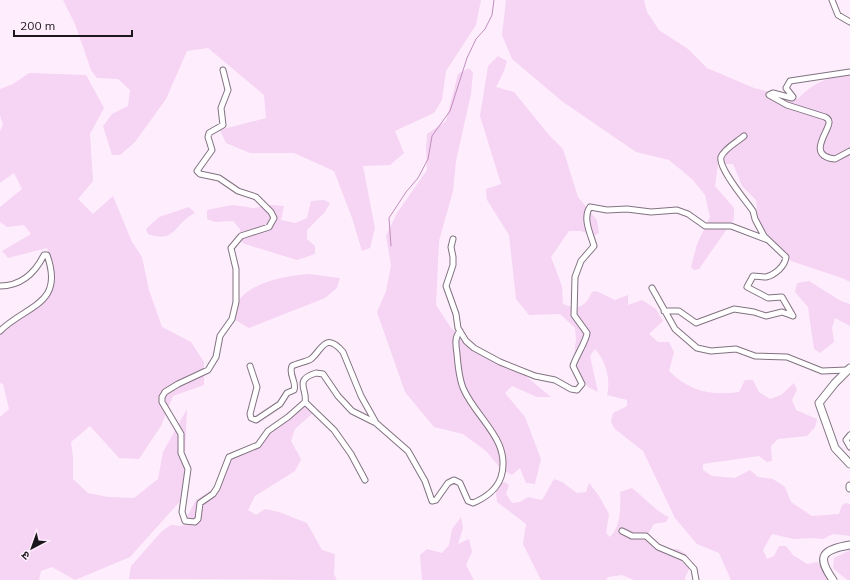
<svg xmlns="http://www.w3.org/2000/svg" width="850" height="580" viewBox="0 0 850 580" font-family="Mulish,'Noto Sans Devanagari',sans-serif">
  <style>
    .green { fill: #f6d4f3 }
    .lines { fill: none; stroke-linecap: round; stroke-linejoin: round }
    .stream { stroke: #bf8ebc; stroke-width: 1 }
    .minor-casing { stroke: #817380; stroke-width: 7 }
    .highway-casing { stroke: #817380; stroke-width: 9 }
    .minor { stroke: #fff; stroke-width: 5 }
    .highway { stroke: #fff; stroke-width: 7 }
  </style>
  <rect width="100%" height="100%" fill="#feeefd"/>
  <path class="green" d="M63,0h418l-5,25 -30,46 -4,29 -8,13 -39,18 9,22 -14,12 -27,1 12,62 -5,20 -8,3 -10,-33 -18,-47 -40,-18h-44l-24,-10 -6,-13 46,-12 -2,-23 -56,-47 -21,3 -21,48 -31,43 -15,13h-8l-9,-29 9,-12 16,-8 2,-16 -12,-11 -21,-1 -6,-8 -16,-46z
    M506,0h138l3,12 12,18 29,19 19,19 47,20 44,11c16,-18 30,-20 52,-27v210l-8,-4 -51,-17 -23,-26 -10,-14 -2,-21 -14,-14 -9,-22h-15l-3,22 19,22v11l-35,50 -5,1 -3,-3 6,-23 13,-27 -5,-22 -13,-16 -23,-19 -33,-8 -73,-50 -51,-43 -10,-24z
    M498,56l9,5 -3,10 -8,16 18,5 35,43 14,14 15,48 19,23 2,13 -5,3 -13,-5h-12l-18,26 11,29 1,18c16,6 22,3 29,-12l4,-1 19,9 13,-5v10l14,-5 14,9 7,12 -14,13 9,8h11l5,10 -5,19c20,20 42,25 70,21l6,-12h8l6,12 11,7 11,-4 13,-12 3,7 -5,10 4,10 21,9 -2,8 -8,9 -29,3 -7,7 1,15 -5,1 -8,-6 -56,8v6l9,6 23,2 15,-8 8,7 15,2 12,8 6,15 21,14 27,-2 3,-9 4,-2 4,1v32l-17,-2 -10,5 -12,-1 -17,1 -22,-5 -9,16 4,9 7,-3 5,-10h7l7,9 14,9 10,-2 17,18h-103l-12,-27 -22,-9 -22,-26 -32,-67 -28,-22 -4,-7 2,-9 14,-7v-6l-20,-5c4,-15 -1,-34 -12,-46l-5,7 8,36 -10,-5 -15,-22 3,-26 -1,-11 -15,-14 -31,1 -13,-16 -7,-64 -22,-35 -1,-11 15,-5 -21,-68 8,-50z
    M469,68l4,5 -2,21 -15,67 -3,30 -14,50 -3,64 15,23 23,19 42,21 35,29h-14l-25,-11 -7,7 20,24 16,42 -6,25 -9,-1 -6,-15 -8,7 -11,-6 -15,-18 -23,-17 -29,-7 -29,-35 -28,-80 9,-21 5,-26 -5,-29 11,-23 30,-43 -1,-22 1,-14 19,-13 12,-47z
    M29,73l57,2 18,33 -14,26 3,47 -15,18 15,15 20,-18 19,46 10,15 7,33 13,37 29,15 13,20v23l-31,11 -12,30 -22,33 -20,-1 -29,-32 -19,16 2,15v22l15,14 20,4 26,1 24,-19 5,-27 24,-43 -4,89 -53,59 -55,23 -23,-13 -11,4 -2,9h-39v-163l9,-8 -6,-25 -3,-1v-51l42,-37 13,-14 -2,-18 -6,-15 -39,10 -6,-7 29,-17 -7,-9 -17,2 -7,-5v-15l22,-18 -8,-16 -14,10v-52l3,-6 -3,-10v-26l13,-5z
    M324,200l6,3 -5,9 -18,18v9l8,7v8l-18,6 -52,-16 -6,-4 1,-11 -7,-8 -18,1 -8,-3v-9l25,-5 22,3 18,-3 12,1 -3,14 14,3 12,-5 4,-17z
    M189,207l6,6c-21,10 -19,31 -47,21l-2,-5 13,-12z
    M309,274l31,4 -3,10 -12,10 -76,30 -14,-8c-6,-35 48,-44 74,-46z
    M809,281l32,20 9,3v22l-15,-8 -3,10 2,14 -14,11 -6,-4 -6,-42 -13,-15 2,-9z
    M301,405l11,2 1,6 -18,16 -4,12 10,18 -6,12 -40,25 -7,14 8,5 9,-6 14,3 28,11 15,27 13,4 -1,20 3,6 -208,-1 2,-13 31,-35 9,-6 11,1 14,-26 19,-12 3,-11 12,-20 30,-16 11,-16z
    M554,479l8,3 15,11 9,-1 3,-9 10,13 10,18 -3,19 4,4c11,-11 11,-31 10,-45l12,-4c12,9 23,23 37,29l-3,5 -12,2 -6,10 7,15h23l9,6 3,12 -5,11v2h-51l-12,-5 -14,2 -2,3h-65l-18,-36 3,-20 -29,-22 -2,-16 10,-4 4,3 -3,9 6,9 8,-1 8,-5 14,3z
    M461,517l2,11 -5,16 11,-5 3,13 -6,13 8,15h-52l-2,-25 7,-6 15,4 7,-8 3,-16z
    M850,550v30h-3l-14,-12 1,-10z"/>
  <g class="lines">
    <path class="stream" d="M391,246l-2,-28 17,-26 12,-14 10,-19 4,-23 18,-25 17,-53 9,-19 9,-10 7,-14 2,-15"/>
    <g class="minor-casing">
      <path id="minor" d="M832,0l6,15 12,7
        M223,70l5,20 -7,18 2,17 -14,8 -1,4 4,13 -15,21 3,3 19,4 19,13 18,6 15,15 3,6 -5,9 -28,9 -10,12 5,21v33l-4,17 -12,17 -4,21 -8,13 -30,14 -13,8 -3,5v5l19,32v19l7,16 -6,43 3,9 10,1 3,-3 2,-16 13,-9 4,-6 12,-31 29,-12 10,-14 20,-14 17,-15c3,-12 -12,-22 11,-29l7,1 15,22 14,15 24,12 32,28 17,30 7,20 4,-1 12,-17 6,-3 6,3 8,18 5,2c12,-5 24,-14 28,-26 11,-36 -24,-58 -37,-87 -5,-10 -6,-24 -7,-36 -1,-9 -3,-16 3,-23
        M850,72l-60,9 -4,7 7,9 -1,1 -19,-5 -4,2 18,10 38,12c2,1 4,3 4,5 1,8 -24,34 6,37l15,-8
        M453,239l-2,8 2,10v8l-7,21 10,28 2,14 8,13 8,7 26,14 35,14 20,4 16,9 6,1 5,-6 -9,-18c2,-8 14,-26 14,-33l-13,-18 1,-38 6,-16 13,-15c-3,-11 -12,-28 -4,-39l17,3 20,-1 24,3 26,-2 11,4 17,12h26l37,14
        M0,286c22,0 35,-13 44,-31h3c18,50 -21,50 -47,76
        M652,288l23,41 22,19 14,3 25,-2 19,7 32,1 35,14 25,-1
        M664,311h15l17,12 38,-14 20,3 12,4 16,-4 11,4 -11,-19 -14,1 -21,-11 6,-11c4,0 9,1 13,1 9,-2 19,-11 20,-20l-22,-21 -9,-17 -2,-8c-7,-10 -35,-43 -32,-54 3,-8 16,-15 23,-21
        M250,366l7,21 -7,27 1,4 5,2 24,-16 7,-11 7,-3c3,-8 -6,-16 -2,-24 6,-3 14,-4 19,-7 11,-9 14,-28 32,-7l18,44 14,25
        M305,402l29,28 17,24 14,26
        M850,435l-4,5 4,7
        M622,531l10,5h14l12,11 26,11 10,11 2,11"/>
    </g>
    <g class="highway-casing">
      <path id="highway" d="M850,368l-15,15 -16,20 16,45 15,16
        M850,486v2
        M833,580c-17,-24 -11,-30 17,-35"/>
    </g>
    <use href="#minor" class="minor"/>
    <use href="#highway" class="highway"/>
  </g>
  <g transform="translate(32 548) rotate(221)" stroke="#feeefd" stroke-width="3" paint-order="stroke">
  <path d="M0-3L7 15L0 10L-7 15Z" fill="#1c171c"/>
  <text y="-6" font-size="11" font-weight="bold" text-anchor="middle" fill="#1c171c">उ</text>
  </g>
  <path d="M14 30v6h118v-6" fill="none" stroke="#1c171c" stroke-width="2"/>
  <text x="20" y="30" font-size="12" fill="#1c171c" stroke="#feeefd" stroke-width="3" paint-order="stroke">200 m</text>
</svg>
